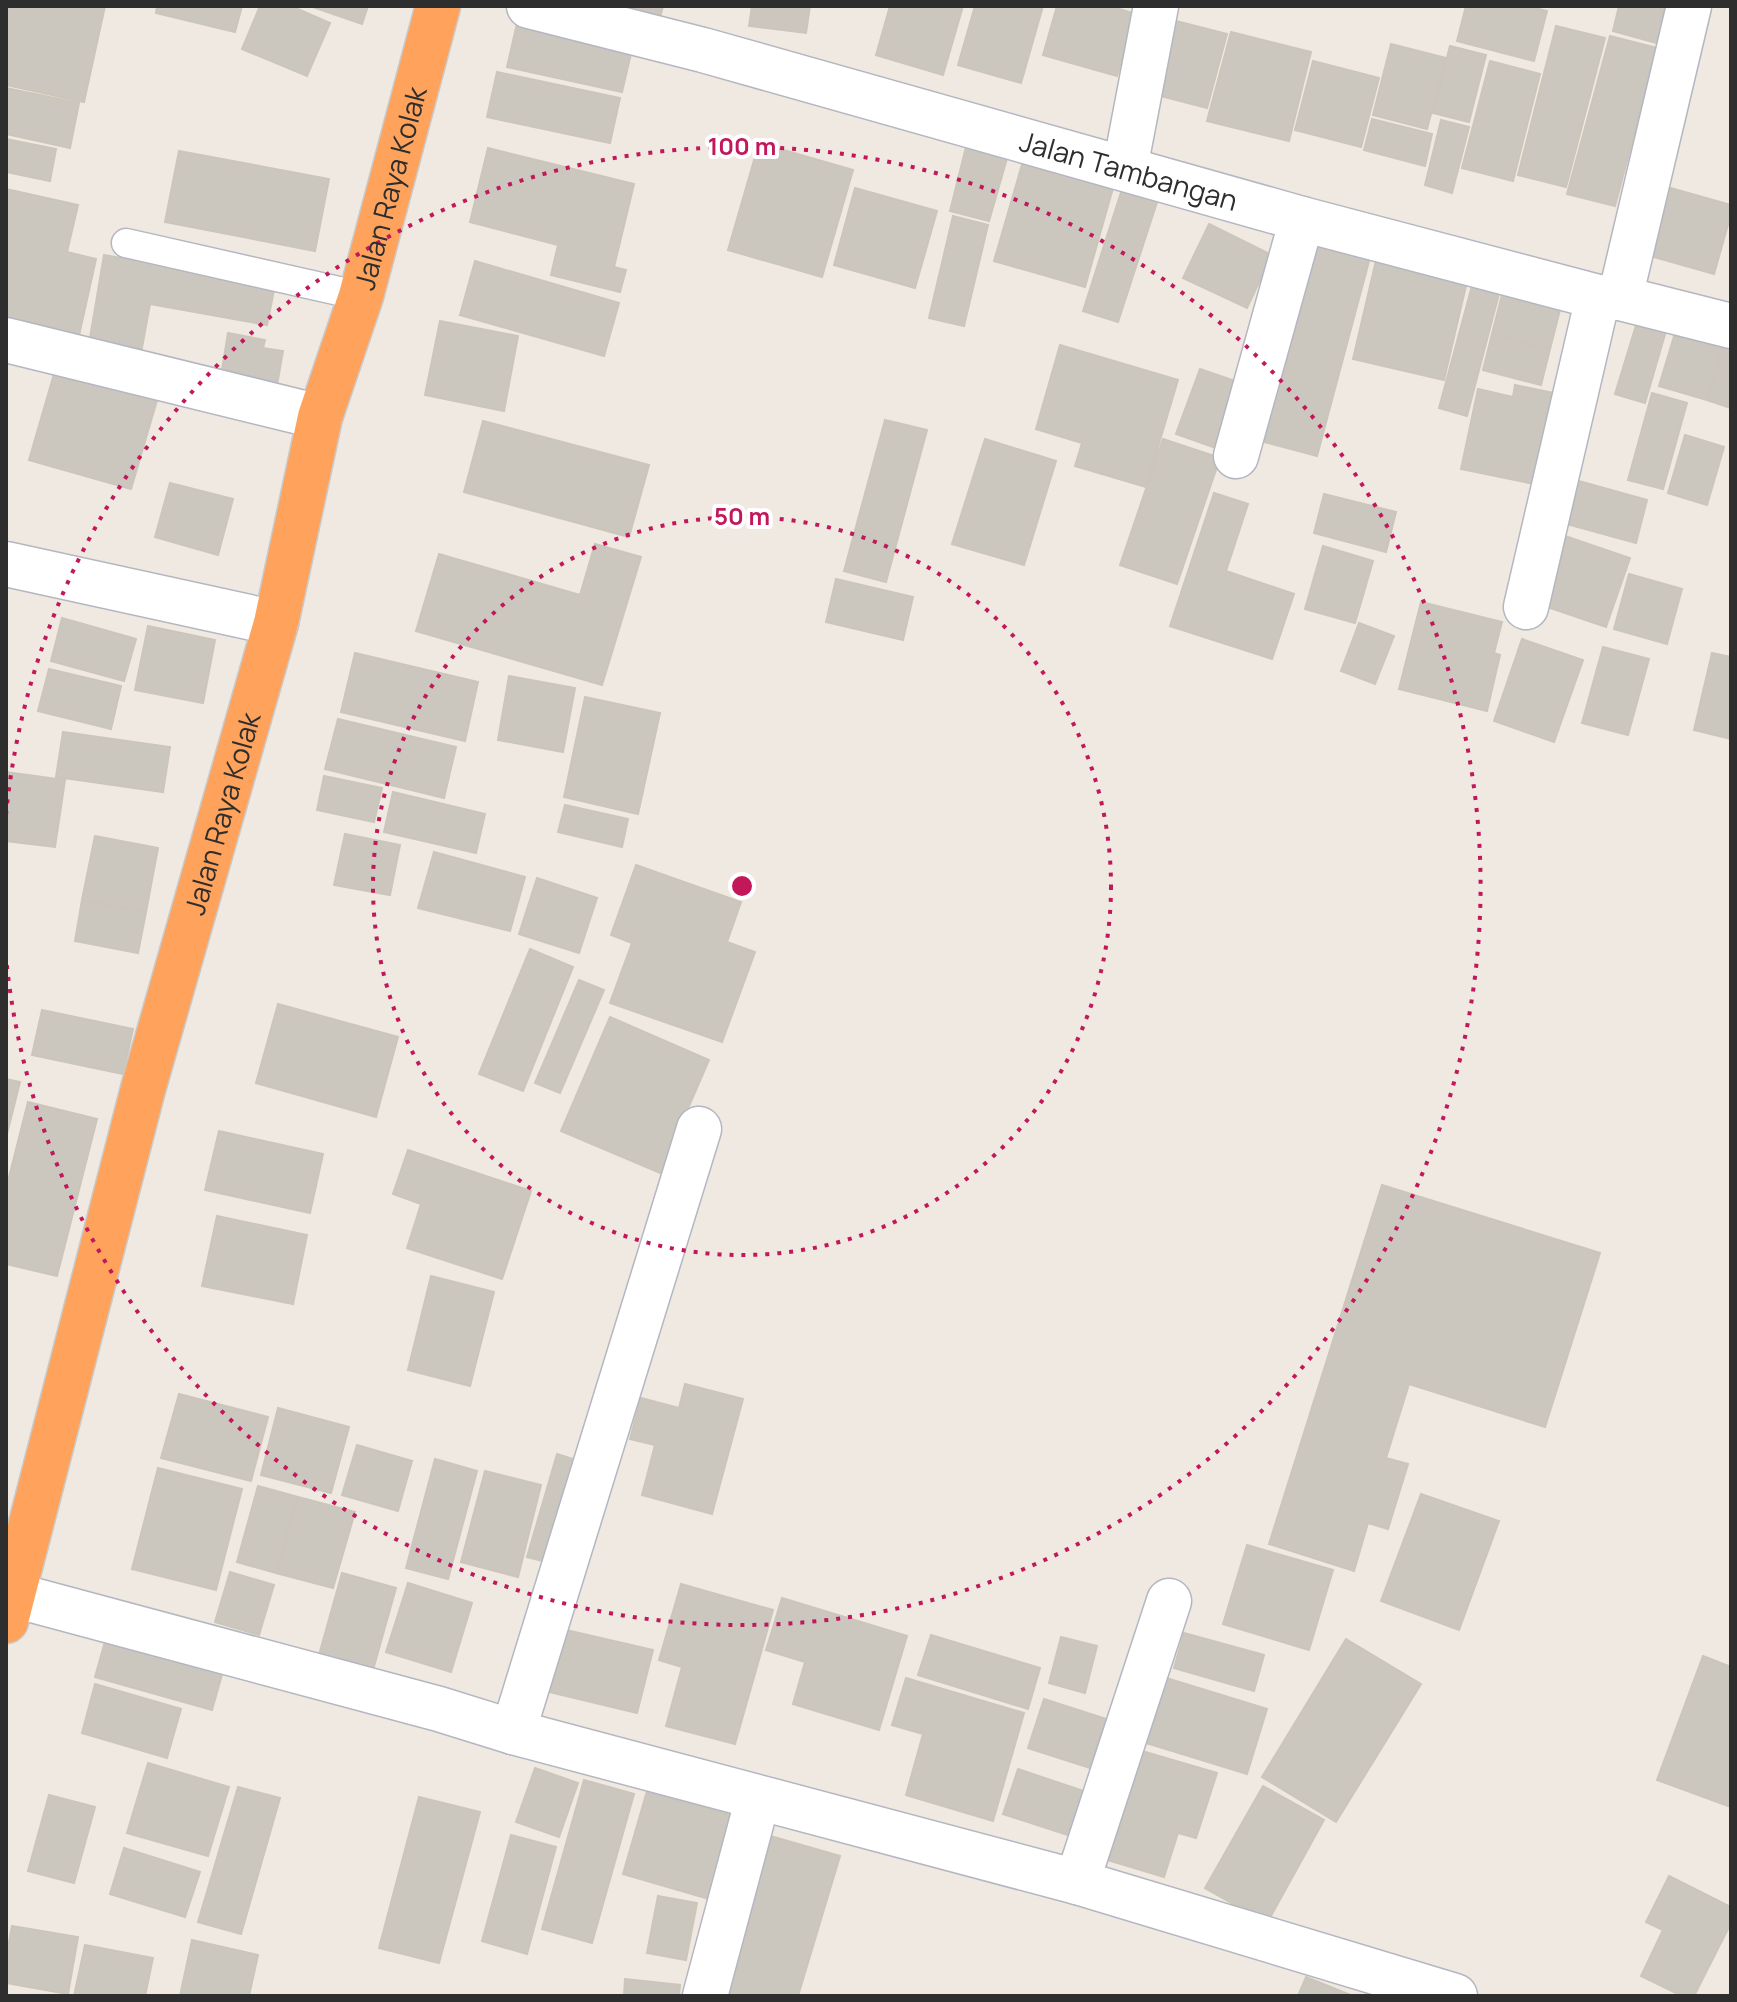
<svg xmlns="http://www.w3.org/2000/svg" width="1737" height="2002" viewBox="0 0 1737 2002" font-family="Manrope,sans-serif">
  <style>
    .building { fill: #cbc7bf; stroke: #cbc5ba; stroke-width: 2 }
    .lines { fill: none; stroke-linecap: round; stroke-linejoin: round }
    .lane-casing { stroke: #b4b7c1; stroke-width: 31 }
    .street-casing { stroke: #b4b7c1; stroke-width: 47 }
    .highway-casing { stroke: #c9c9c9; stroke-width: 47 }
    .lane { stroke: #fff; stroke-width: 28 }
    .street { stroke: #fff; stroke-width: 44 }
    .highway { stroke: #ffa35c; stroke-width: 44 }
    .ring { fill: none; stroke: #c2185b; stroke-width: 4; stroke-dasharray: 4 8 }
    .labels { text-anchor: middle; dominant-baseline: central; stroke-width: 8; stroke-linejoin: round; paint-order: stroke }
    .street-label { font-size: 28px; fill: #2e2e2e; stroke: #fff }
    .centre { fill: #c2185b; stroke: #fff; stroke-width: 4 }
    .ring-label { font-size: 24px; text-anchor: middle; font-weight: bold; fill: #c2185b; stroke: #fff; stroke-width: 8; stroke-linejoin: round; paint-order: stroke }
  </style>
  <rect width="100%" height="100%" fill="#efe9e1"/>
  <path class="building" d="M6,6h99l-21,96 -78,-17z
    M157,6h85l-7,26 -79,-19z
    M260,6h31l39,17 -23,53 -65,-27z
    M310,6h58l-6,18z
    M629,6h34l-5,19 -32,-9z
    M752,6h58l-4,27 -57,-7z
    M890,6h73l-20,69 -67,-20z
    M975,6h68l-22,77 -63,-18z
    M1057,6h53l25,8 -18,62 -74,-21z
    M1466,6h61l20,5 -13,50 -77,-20z
    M1619,6h51l-10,38 -47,-13z
    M518,19l115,26 -11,47 -115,-25z
    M1176,21l51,13 -20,74 -50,-13z
    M1556,26l49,12 -39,149 -48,-12z
    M1231,32l80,20 -22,89 -82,-20z
    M1610,36l47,12 -42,158 -48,-12z
    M1391,44l55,14 -19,71 -54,-14z
    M1450,46l36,9 -17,67 -36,-9z
    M1313,61l66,17 -18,69 -66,-17z
    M1490,61l50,13 -27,107 -51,-13z
    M497,72l123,26 -10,45 -123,-26z
    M6,88l73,15 -9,45 -64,-14z
    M1372,119l60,15 -7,32 -61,-16z
    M1441,120l28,7 -17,66 -27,-8z
    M6,139l50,10 -6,32 -44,-9z
    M759,143l94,27 -31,107 -94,-27z
    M967,143l41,12 -19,66 -39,-10z
    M488,148l146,36 -20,83 12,3 -6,22 -69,-17 7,-30 -88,-23z
    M179,151l150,28 -14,72 -150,-29z
    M1023,161l90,27 -28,99 -91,-26z
    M1124,183l36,10 -42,129 -35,-11z
    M1667,187l64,18v9l-17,60 -67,-19z
    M855,188l82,23 -22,77 -81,-23z
    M6,189l72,16 -11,47 29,7 -18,81 -72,-16z
    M953,216l35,9 -24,101 -35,-8z
    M1209,224l63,31 -25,53 -64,-30z
    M1304,232l68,18 -55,206 -68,-18z
    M1378,252l91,21 -25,107 -91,-21z
    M104,255l171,30 -8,40 -117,-21 -9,49 -52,-9z
    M475,261l144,42 -15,53 -144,-41z
    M1473,282l27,8 -33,126 -28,-8z
    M1504,287l58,15 -12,47 -58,-15z
    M440,321l78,15 -14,75 -79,-16z
    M1637,322l29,9 -21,72 -30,-9z
    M1678,323l47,15 -18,62 -48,-14z
    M228,333l37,7 -2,8 20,3 -6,34 -56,-9z
    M1492,334l58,15 -9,36 -58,-15z
    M1725,338l6,2v68l-24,-8z
    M1060,345l118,35 -32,107 -71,-21 7,-23 -46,-14z
    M56,367l102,30 -27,92 -102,-29z
    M1200,369l50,17 -23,66 -51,-18z
    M1515,385l53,11 -19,91 -88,-18 17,-80 35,8z
    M1652,393l35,10 -24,86 -35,-9z
    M885,420l42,10 -41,152 -42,-11z
    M483,421l166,44 -20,72 -165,-45z
    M1685,435l39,12 -17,58 -39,-12z
    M985,439l71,22 -32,104 -72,-21z
    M1163,439l57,19 -43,126 -57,-19z
    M1568,478l79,22 -11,43 -80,-22z
    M170,483l63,16 -15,56 -63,-18z
    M1214,493l34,11 -22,67 68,23 -22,65 -102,-33z
    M1324,494l72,18 -10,40 -72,-19z
    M1562,535l68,23 -24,69 -68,-23z
    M595,544l46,13 -39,128 -186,-54 23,-77 141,41z
    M1323,546l50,15 -18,62 -50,-14z
    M1629,574l53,15 -15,55 -53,-15z
    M836,579l77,18 -10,43 -77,-18z
    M1421,602l81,20 -8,31 6,2 -13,56 -88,-22z
    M62,618l74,21 -12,42 -73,-20z
    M1359,623l35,13 -19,48 -34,-13z
    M148,626l67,14 -12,63 -68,-13z
    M1522,639l61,21 -29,82 -60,-21z
    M1603,647l46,12 -21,76 -46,-12z
    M355,653l123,29 -13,59 -124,-29z
    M1712,653l19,4v82l-37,-9z
    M49,669l72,17 -10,43 -73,-18z
    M509,676l66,12 -12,64 -65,-12z
    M585,697l75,16 -22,101 -74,-17z
    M338,719l118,28 -12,51 -119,-29z
    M63,732l107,15 -7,45 -107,-15z
    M6,772l59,8 -10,67 -49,-6z
    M324,776l58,12 -8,34 -57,-12z
    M393,792l92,22 -9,39 -92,-21z
    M565,805l63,14 -6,28 -64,-15z
    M345,834l55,11 -10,50 -56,-10z
    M95,836l63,12 -12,64 -64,-12z
    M434,852l91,25 -15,54 -92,-23z
    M636,865l105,37 -14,40 28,10 -33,90 -112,-39 22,-60 -21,-8z
    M537,878l60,20 -18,55 -60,-19z
    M82,900l64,12 -8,41 -63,-12z
    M530,949l43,18 -50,124 -44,-17z
    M579,980l25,10 -44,103 -25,-10z
    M278,1004l120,33 -22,80 -120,-34z
    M42,1010l91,19 -10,45 -91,-19z
    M610,1017l99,43 -49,113 -99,-42z
    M6,1079l14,3 -14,56z
    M28,1102l69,17 -40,157 -51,-12v-75z
    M219,1131l104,23 -13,59 -105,-23z
    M408,1150l123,41 -29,88 -95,-31 14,-44 -28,-10z
    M1382,1185l218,68 -55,174 -136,-43 -23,74 22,6 -20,65 -20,-6 -14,48 -85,-27z
    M217,1216l90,19 -14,69 -91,-18z
    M431,1276l63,16 -24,94 -62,-16z
    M685,1384l58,15 -31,115 -70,-19 13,-50 -25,-6 11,-41 38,10z
    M179,1394l89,23 -17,64 -90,-23z
    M278,1408l71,19 -18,66 -70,-18z
    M357,1445l55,16 -14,50 -56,-16z
    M557,1454l31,10 -30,101 -31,-8z
    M435,1459l42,12 -29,108 -42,-11z
    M158,1468l84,21 -26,101 -84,-21z
    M485,1471l56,14 -23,92 -57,-15z
    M258,1486l40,11 -22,76 -39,-11z
    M1421,1494l78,27 -40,109 -78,-29z
    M298,1497l57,15 -22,76 -57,-15z
    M1247,1545l86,25 -24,80 -86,-26z
    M230,1572l44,13 -15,50 -44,-13z
    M342,1573l54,15 -23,82 -54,-15z
    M408,1583l64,20 -21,69 -65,-20z
    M681,1584l92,26 -38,134 -69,-18 16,-59 -23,-7z
    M782,1598l125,38 -28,94 -86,-26 12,-42 -39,-12z
    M553,1627l100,23 -16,63 -100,-24z
    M108,1631l117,33 -13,46 -117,-33z
    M1184,1633l80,22 -10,36 -80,-23z
    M931,1635l109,33 -12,41 -110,-34z
    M1061,1637l36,9 -12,47 -36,-10z
    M1346,1639l75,45 -85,138 -74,-45z
    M1703,1656l28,11v140l-74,-27z
    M1163,1677l104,32 -20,65 -104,-32z
    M906,1678l118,35 -31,108 -87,-26 17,-61 -31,-9z
    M95,1684l86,25 -14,49 -85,-25z
    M1044,1699l62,20 -16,49 -62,-20z
    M1135,1749l82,24 -21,65 -18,-5 -14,44 -63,-19z
    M148,1763l81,24 -21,69 -81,-23z
    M535,1768l43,15 -19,54 -43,-15z
    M1018,1769l74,25 -15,44 -74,-24z
    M584,1780l50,14 -42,149 -50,-14z
    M1263,1786l61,34 -57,103 -62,-35z
    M238,1787l42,11 -39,136 -43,-12z
    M647,1791l87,25 -25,83 -86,-25z
    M49,1795l46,12 -21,76 -46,-12z
    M419,1797l61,15 -41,151 -60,-15z
    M511,1835l45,12 -29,107 -45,-13z
    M767,1835l73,21 -42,140h-79z
    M124,1848l76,24 -15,45 -75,-23z
    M1669,1876l62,31v16l-37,73h-12l-41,-20 22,-46 -17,-8z
    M658,1896l39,7 -11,57 -39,-7z
    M12,1926l66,11 -10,57 -62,-11v-25z
    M192,1940l66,15 -9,41h-69z
    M85,1945l68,13 -8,38h-71z
    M1306,1977l47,19h-55z
    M625,1979l55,6 -1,11h-55z"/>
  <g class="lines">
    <g class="lane-casing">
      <path id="lane" d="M126,243l235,53"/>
    </g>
    <g class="street-casing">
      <g id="street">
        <path id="s1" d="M529,6l174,44 599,169 296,78 22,1 111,28"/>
        <path d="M1125,168l31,-162"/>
        <path d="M1620,298l69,-292"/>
        <path d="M6,340l314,77"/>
        <path d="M1236,456l66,-237"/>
        <path d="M6,564l270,59"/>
        <path d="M1526,607l72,-310"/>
        <path d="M14,1595l425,114 74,23 564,150 378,114"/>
        <path d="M513,1732l186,-603"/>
        <path d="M1077,1882l92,-281"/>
        <path d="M705,1996l53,-198"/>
      </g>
    </g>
    <g class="highway-casing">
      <g id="highway">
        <path id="s2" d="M6,1621l137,-532 133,-466 44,-206 41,-121 77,-290"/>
      </g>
    </g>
    <use href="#lane" class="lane"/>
    <use href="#street" class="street"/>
    <use href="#highway" class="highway"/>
  </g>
  <g class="ring">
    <circle cx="742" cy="886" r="369"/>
    <path d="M6 815A739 739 0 1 1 6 957"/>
  </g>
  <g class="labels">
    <g class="street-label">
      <text stroke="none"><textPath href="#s1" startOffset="622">Jalan Tambangan</textPath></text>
      <text stroke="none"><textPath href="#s2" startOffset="1484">Jalan Raya Kolak</textPath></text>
      <text stroke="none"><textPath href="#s2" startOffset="836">Jalan Raya Kolak</textPath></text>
    </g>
  </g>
  <circle cx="742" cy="886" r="12" class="centre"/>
  <g class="ring-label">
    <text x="742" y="155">100 m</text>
    <text x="742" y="525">50 m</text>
  </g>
  <rect width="1737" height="2002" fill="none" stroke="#2e2e2e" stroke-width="16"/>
</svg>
